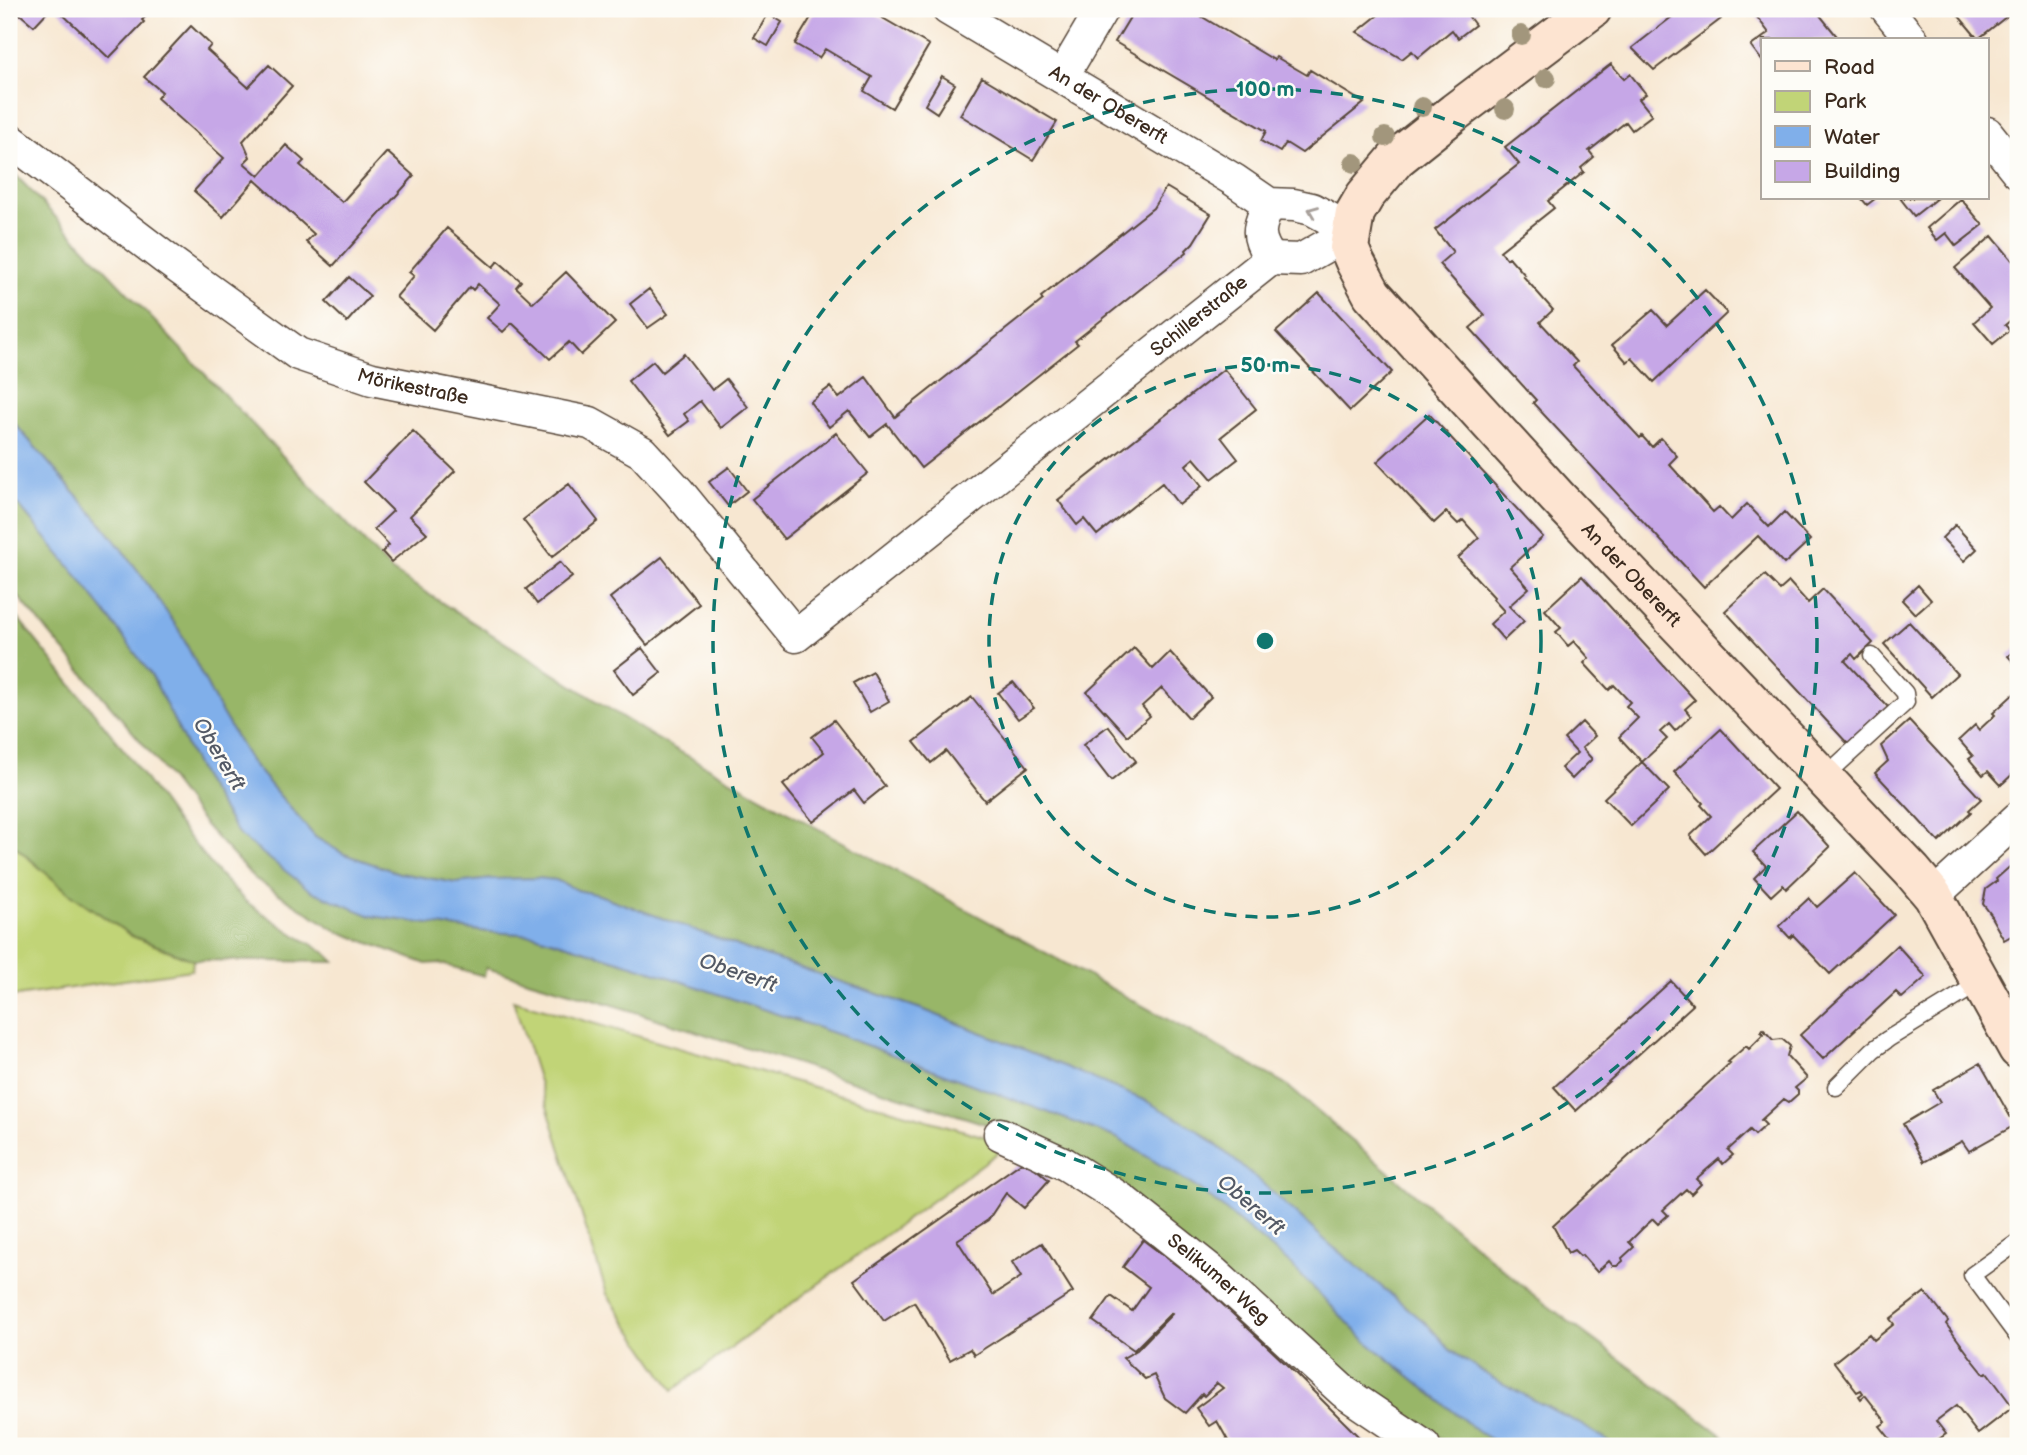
<svg xmlns="http://www.w3.org/2000/svg" width="2027" height="1455" viewBox="0 0 2027 1455" font-family="'Balsamiq Sans',sans-serif">
  <style>
    .green { fill: #c1d477; stroke: #7e7f4a; stroke-width: 2 }
    .forest { fill: #98b668; stroke: #6a7043; stroke-width: 2 }
    .water { fill: #80afea; stroke: #5e6c84; stroke-width: 2 }
    .building { fill: #c6a7e7 }
    .lines { fill: none; stroke-linecap: round; stroke-linejoin: round }
    .lane-casing { stroke: #574639; stroke-width: 19 }
    .street-casing { stroke: #574639; stroke-width: 35 }
    .secondary-casing { stroke: #574639; stroke-width: 42 }
    .lane { stroke: #fff; stroke-width: 16 }
    .street { stroke: #fff; stroke-width: 32 }
    .secondary { stroke: #fde4d1; stroke-width: 38 }
    .tree { fill: #a2967b }
    .oneway { stroke: #a79f9a }
    .ring { fill: none; stroke: #0f766e; stroke-width: 3.5; stroke-dasharray: 12 9 }
    .labels { text-anchor: middle; dominant-baseline: central; stroke-width: 5; stroke-linejoin: round; paint-order: stroke }
    .street-label { font-size: 19px; fill: #3b2a1e; stroke: #fdfcf7 }
    .water-label { font-size: 21px; font-style: italic; fill: #535965; stroke: #fdfcf7 }
    .centre { fill: #0f766e; stroke: #fdfcf7; stroke-width: 3.5 }
    .ring-label { font-size: 21px; text-anchor: middle; font-weight: bold; fill: #0f766e; stroke: #fdfcf7; stroke-width: 5; stroke-linejoin: round; paint-order: stroke }
  </style>
  <rect width="100%" height="100%" fill="#fdfcf7"/>
  <filter id="ink" filterUnits="userSpaceOnUse"><feTurbulence type="fractalNoise" baseFrequency=".0143" numOctaves="2"/><feDisplacementMap in="SourceGraphic" scale="14" xChannelSelector="R" yChannelSelector="G"/><feConvolveMatrix kernelMatrix="1 2 1 2 8 2 1 2 1" color-interpolation-filters="sRGB"/></filter>
  <filter id="wash" filterUnits="userSpaceOnUse"><feTurbulence type="fractalNoise" baseFrequency=".00686" numOctaves="4" result="noise"/><feDisplacementMap in="SourceGraphic" scale="28" xChannelSelector="R" yChannelSelector="G"/><feGaussianBlur stdDeviation="1.57" result="paint"/><feColorMatrix in="noise" values="0 0 0 0 0 0 0 0 0 0 0 0 0 0 0 0 0 1.4 0 .05"/><feComposite in="paint" operator="in"/></filter>
  <g filter="url(#wash)">
    <rect width="100%" height="100%" fill="#f7e7d1"/>
    <path class="green" d="M9,841l59,51 64,44 61,24 -1,10 -182,27z
      M513,1000l497,144 -337,246 -66,-96z"/>
    <path class="forest" d="M9,168l383,403 260,165 156,87 476,260 252,214 200,149h-120l-36,-22 -88,-46 -42,-28 -23,-26 -100,-82 -118,-104 -11,-8 -170,-79 -104,-41 -167,-57 -158,-58 -22,-5 -21,-10 -19,-2 -44,1 -36,4 -58,-10 -55,-19 -29,-17 -65,-76 -34,-58 -37,-73 -40,-58 -34,-44 -96,-111z
      M9,494l73,87 70,95 50,101 37,58 133,81 116,16 47,3 110,34 194,66 278,103 85,53 85,70 79,80 114,92 22,13h-50l-101,-69 -41,-37 -312,-212 -397,-127 -115,-33 -2,8 -45,-13 -13,1 -89,-33 -83,-53 -49,-53 -57,-75 -132,-156 -7,-11z
      M9,607l119,148 47,66 43,52 27,28 44,30 37,22 9,9 -142,-2 -61,-24 -64,-44 -59,-51z"/>
    <path class="water" d="M9,417l96,111 34,44 40,58 37,73 34,58 65,76 29,17 55,19 57,10 37,-4 44,-1 19,2 21,10 22,5 158,58 167,57 104,41 118,50 52,29 63,52 66,60 100,82 23,26 42,28 88,46 36,22h-114l-22,-13 -114,-92 -79,-80 -85,-70 -85,-53 -278,-103 -194,-66 -110,-34 -47,-3 -117,-16 -60,-25 -72,-56 -37,-58 -50,-101 -70,-95 -73,-87z"/>
    <g id="blocks">
      <path class="building" d="M14,9h36l-16,17z
        M57,9h96l-11,11 2,2 -35,36z
        M816,9h51l62,36 -37,63 -28,-17 8,-14 -47,-28 -6,9 -24,-14z
        M1135,9h54l85,51 2,-3 31,18 3,-5 54,33 -62,50 -16,-10 -6,9 -19,-11 5,-10 -151,-89z
        M1379,9h101l-11,8 6,8 -17,13 -6,-8 -34,28 -6,-7 -10,8 -45,-27 25,-20z
        M1682,9h47l-9,8 1,2 -67,51 -22,-22z
        M1751,9h64l25,31h-77v22l-12,-16 18,-13z
        M1953,9h63l-38,30z
        M768,14l14,8 -14,24 -14,-8z
        M191,26l20,19 -4,5 41,37 21,-22 23,21 -49,55 7,16 -6,6 15,13 27,-31 18,16 -4,4 42,37 45,-50 27,24 -81,90 -27,-24 8,-8 -59,-54 -32,37 -29,-26 30,-33 -67,-60 5,-6 -18,-15z
        M1611,64l13,15 6,-5 16,20 -7,5 13,16 -20,15 -6,-8 -37,29 5,6 -13,11 3,4 -36,29 6,7 -54,43 7,8 2,-2 16,18 -2,1 30,34 -13,12 37,40 -4,4 67,72 2,-2 10,11 9,-9 16,18 -8,8 44,48 6,-5 12,13 16,-16 22,23 15,-15 26,28 -26,24 -26,-28 -54,51 -171,-184 3,-3 -66,-72 15,-13 -46,-51 14,-12 -18,-22 84,-66 -14,-17z
        M942,76l13,8 -18,29 -12,-8z
        M982,77l75,45 -24,38 -73,-45z
        M1166,187l45,27 -18,29 -7,7 1,2 -112,89 3,3 -157,124 -34,-44 -17,13 -21,-26 -20,16 -19,-25 20,-15 9,11 27,-21 29,40 148,-117 -2,-3 112,-89z
        M1861,198h15l-9,7z
        M1900,198h37l-23,18z
        M1961,199l22,26 -27,21 -10,-13 -9,7 -10,-12z
        M447,228l46,39 5,-6 23,20 -5,6 17,16 33,-31 49,51 -34,32 -12,-13 -19,17 -38,-36 -9,9 -16,-14 13,-14 -22,-20 -5,6 -3,-3 -37,43 -37,-33 18,-21 -5,-4z
        M1992,236l26,31v47l-13,11 5,5 -17,14 -19,-22 16,-14 -35,-40z
        M349,277l21,19 -23,26 -21,-20z
        M649,289l19,25 -20,14 -18,-24z
        M1705,290l22,23 -73,69 -22,-24 -5,4 -15,-17 41,-35 14,15z
        M1319,293l73,79 -42,39 -74,-79z
        M684,354l28,36 14,-11 22,28 -27,21 -21,-27 -16,13 5,7 -19,14 -42,-54 25,-20 9,11z
        M1224,369l32,40 -35,28 17,22 -26,20 -18,-21 -8,7 16,21 -23,19 -17,-22 -65,52 -13,-16 -7,6 -19,-25z
        M1429,414l114,123 -33,30 19,21 -20,18 15,15 -20,19 -14,-16 14,-13 -11,-12 1,-2 -36,-39 21,-20 -16,-18 -5,4 -12,-12 -12,11 -57,-61z
        M413,431l42,40 -45,45 17,17 -36,29 -9,-10 7,-7 -15,-16 19,-18 -29,-29z
        M836,433l32,40 -84,66 -32,-40z
        M729,467l18,24 -19,15 -19,-24z
        M569,484l29,37 -46,36 -29,-37z
        M1955,525l22,24 -13,12 -22,-23z
        M662,557l37,47 -52,41 -37,-47z
        M560,562l12,15 -35,27 -11,-15z
        M1765,575l15,15 9,-8 19,21 15,-14 50,54 -17,16 -4,-5 -7,7 43,46 -40,37 -123,-133z
        M1582,576l113,124 -10,9 6,7 -16,15 -6,-7 -9,8 7,7 -25,23 27,28 -38,36 -27,-28 38,-36 -23,-25 19,-19 -12,-12 4,-4 -16,-17 -5,5 -25,-27 5,-5 -15,-17 -6,5 -12,-14 5,-4 -16,-18z
        M1918,585l13,15 -16,14 -13,-14z
        M1909,622l48,52 -25,23 -48,-53z
        M2018,647v20l-10,-11z
        M642,648l19,25 -28,22 -19,-25z
        M1134,648l19,21 17,-17 41,45 -22,21 -27,-30 -20,18 8,10 -23,20 -40,-44z
        M873,672l16,29 -19,11 -17,-29z
        M1013,682l21,26 -16,11 -20,-26z
        M2018,690v79l-17,16 -13,-14 -5,4 -14,-16 4,-3 -14,-16 16,-15 4,5 16,-15 -2,-2z
        M972,697l56,70 -43,34 -39,-50 -15,12 -17,-21z
        M834,720l51,66 -21,17 -10,-13 -41,32 -30,-37 41,-33 -12,-15z
        M1909,721l72,78 -12,11 2,2 -32,30 -64,-69 13,-12 -7,-15z
        M1582,722l13,14 -13,12 10,11 -20,20 -11,-11 16,-15 -13,-14z
        M1108,726l28,35 -25,20 -28,-36z
        M1721,729l55,60 -70,65 -16,-18 21,-20 -10,-11 2,-2 -29,-31z
        M1797,811l33,36 -44,42 -3,-4 -12,11 -17,-18 12,-12 -13,-14z
        M2015,862l1,2 2,-2v70l-14,8 -13,-23 1,-1 -9,-12 3,-15 11,-8 -1,-2z
        M1855,873l39,42 -64,59 -37,-39 -3,3 -11,-12 30,-28 8,9z
        M1897,945l29,32 -24,21 -6,-6 -73,67 -23,-24z
        M1671,981l22,24 -117,106 -22,-24z
        M1763,1029l10,11 9,-1 8,7 -3,10 20,22 -12,10 3,3v3l-9,8 -5,-3 -23,21 5,5 -11,10 -5,-5 -22,20 5,5 -10,9 -4,-5 -23,20 5,5 -10,10 -5,-5 -11,10 -12,11 5,5 -10,9 -5,-5 -11,10 -13,13 5,5 -12,11 1,3 -6,5h-4l-4,-5 -12,11 -15,-17 -2,1 -6,-6 -6,3 -15,-27 177,-163 -2,-1 18,-16 3,3 15,-15 -3,-2z
        M1980,1063l35,62 -46,26 -7,-10 -38,21 -21,-38 37,-22 -7,-12z
        M1025,1160l24,20 -25,28 -18,-15 -18,27 -31,20 36,55 28,-18 -9,-15 30,-19 31,49 -99,63 -4,-6 -20,11 -36,-58 -30,19 -30,-41z
        M1143,1240l57,43 88,83 80,80h-79l-2,-2 -5,2h-51l-14,-25 -8,5 -13,-18 27,-20 -6,-5 -13,13 -2,-2 -17,19 -20,-15 -11,-23 -9,4 -22,-21 14,-8 35,-36 -1,-1 -37,37 -41,-29 18,-25 21,15 17,-24 -26,-20z
        M1925,1292l23,29 -2,3 26,35 12,15 3,-2 26,35 -35,27 -22,-28 -20,15 10,13 -17,12h-36l2,-1 -15,-19 6,-4 -21,-27 -4,4 -2,-3 4,-3 -2,-3 -4,2 -23,-30 35,-28 5,6 20,-16 -4,-5z"/>
    </g>
  </g>
  <g filter="url(#ink)">
    <use href="#blocks" fill-opacity="0" stroke="#574639" stroke-width="2"/>
    <g class="lines">
      <g class="lane-casing">
        <path id="lane" d="M1823,778l83,-76 -1,-9 -33,-37
          M1836,1087l37,-37 15,-11 93,-57
          M2018,1242l-46,33 46,62"/>
      </g>
      <g class="street-casing">
        <g id="street">
          <path id="s1" d="M948,9l286,171 35,24 25,1 18,4 40,22"/>
          <path d="M1887,9l25,31"/>
          <path d="M1062,77l40,-68"/>
          <path d="M1987,133l31,39"/>
          <path id="s2" d="M9,139l156,119 133,96 74,25 218,44 52,29 36,39 118,145 475,-377 30,1 51,-29"/>
          <path d="M1269,204c-11,24 -14,32 2,55"/>
          <path d="M1933,896l85,-78"/>
          <path id="s3" d="M1000,1134l65,30 56,35 93,74 130,119 80,54"/>
        </g>
      </g>
      <g class="secondary-casing">
        <g id="secondary">
          <path id="s4" d="M1592,9l-137,103 -59,47 -31,37 -10,17 -6,35 6,14 17,32 185,203 355,374 21,25 85,153"/>
        </g>
      </g>
      <use href="#lane" class="lane"/>
      <use href="#street" class="street"/>
      <use href="#secondary" class="secondary"/>
    </g>
    <g class="tree">
      <circle cx="1521" cy="35" r="10"/>
      <circle cx="1546" cy="78" r="10"/>
      <circle cx="1422" cy="107" r="10"/>
      <circle cx="1505" cy="109" r="10"/>
      <circle cx="1385" cy="137" r="10"/>
      <circle cx="1354" cy="163" r="10"/>
    </g>
    <defs><path id="oneway-chevron" d="M-2-3.5L2.5 0L-2 3.5" fill="none" stroke-width="1.6" stroke-linecap="round" stroke-linejoin="round" transform="scale(1.75)"/></defs>
    <use class="oneway" href="#oneway-chevron" transform="translate(1313 211) rotate(-158)"/>
  </g>
  <g class="ring">
    <circle cx="1265" cy="641" r="276"/>
    <circle cx="1265" cy="641" r="552"/>
  </g>
  <g class="labels">
    <g class="street-label">
      <text stroke="none"><textPath href="#s1" startOffset="187">An der Obererft</textPath></text>
      <text stroke="none"><textPath href="#s2" startOffset="1475">Schillerstraße</textPath></text>
      <text stroke="none"><textPath href="#s2" startOffset="480">Mörikestraße</textPath></text>
      <text stroke="none"><textPath href="#s4" startOffset="784">An der Obererft</textPath></text>
      <text stroke="none"><textPath href="#s3" startOffset="264">Selikumer Weg</textPath></text>
    </g>
    <g class="water-label">
      <text transform="translate(219 754) rotate(59)">Obererft</text>
      <text transform="translate(738 973) rotate(19)">Obererft</text>
      <text transform="translate(1251 1205) rotate(41)">Obererft</text>
    </g>
  </g>
  <circle cx="1265" cy="641" r="10" class="centre"/>
  <g class="ring-label">
    <text x="1265" y="96">100 m</text>
    <text x="1265" y="372">50 m</text>
  </g>
  <rect width="2027" height="1455" fill="none" stroke="#fdfcf7" stroke-width="35"/>
  <rect x="1761" y="38" width="228" height="161" fill="#fdfcf7" stroke="#afa8a0" stroke-width="2"/>
  <rect x="1775" y="61" width="35" height="10" fill="#fde4d1" stroke="#afa8a0" stroke-width="2"/>
  <text x="1824" y="74" font-size="21" fill="#3b2a1e">Road</text>
  <rect x="1775" y="91" width="35" height="21" fill="#c1d477" stroke="#afa8a0" stroke-width="2"/>
  <text x="1824" y="108" font-size="21" fill="#3b2a1e">Park</text>
  <rect x="1775" y="126" width="35" height="21" fill="#80afea" stroke="#afa8a0" stroke-width="2"/>
  <text x="1824" y="144" font-size="21" fill="#3b2a1e">Water</text>
  <rect x="1775" y="161" width="35" height="21" fill="#c6a7e7" stroke="#afa8a0" stroke-width="2"/>
  <text x="1824" y="178" font-size="21" fill="#3b2a1e">Building</text>
</svg>
